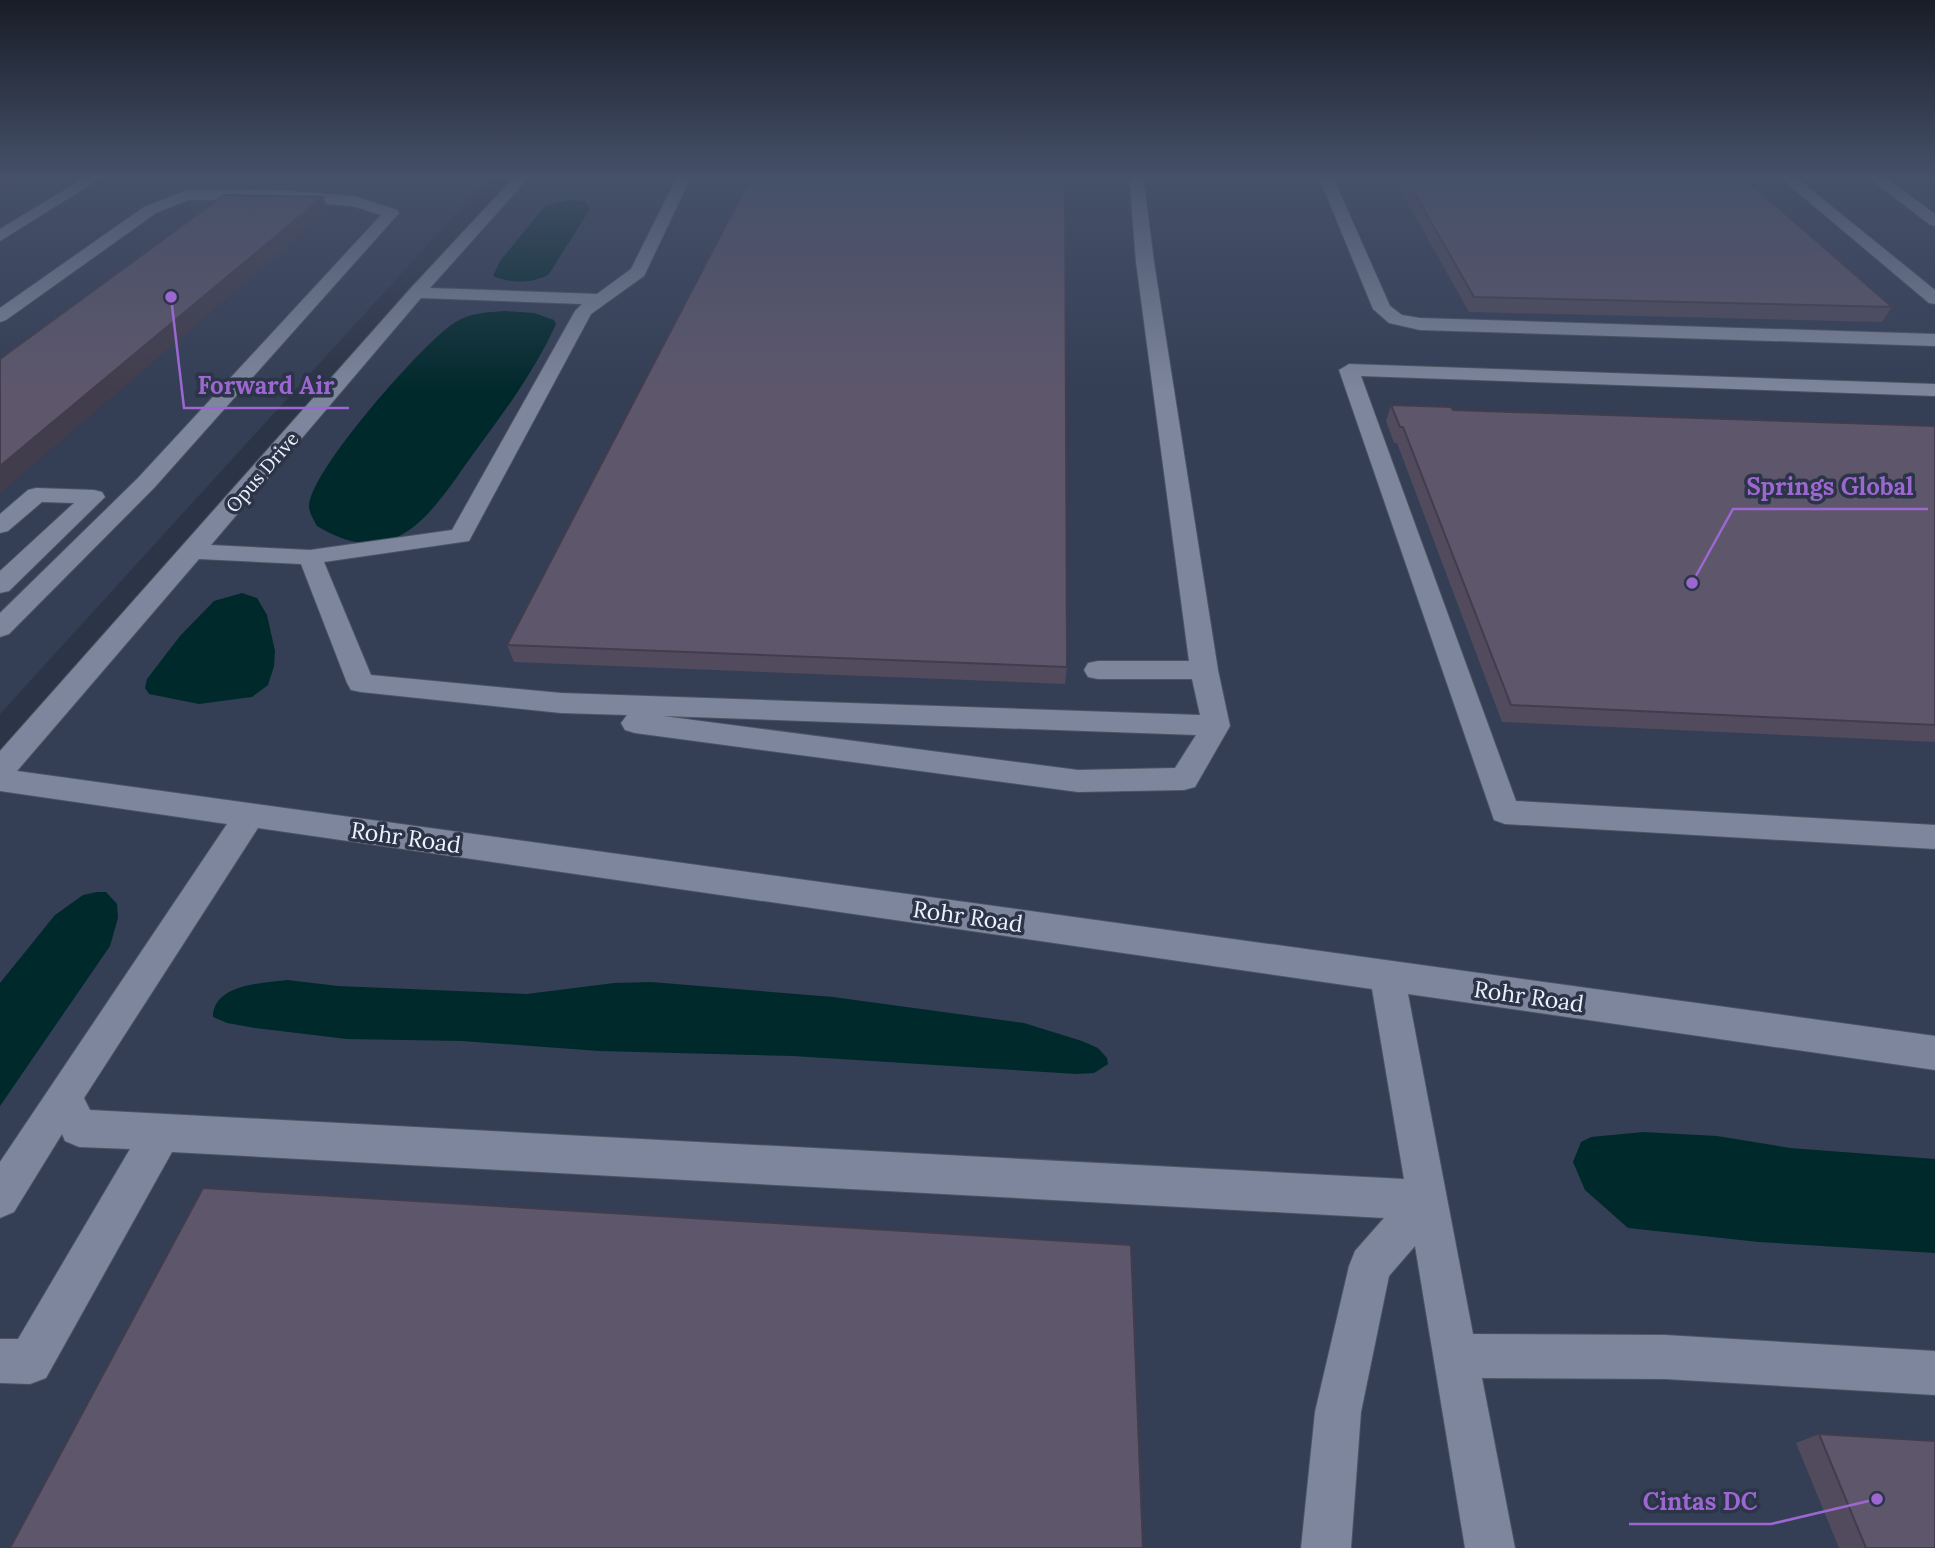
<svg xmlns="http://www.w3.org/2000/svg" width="1935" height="1548" viewBox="0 0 1935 1548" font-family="Lora,serif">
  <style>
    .built { fill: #343e55 }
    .water { fill: #00292b }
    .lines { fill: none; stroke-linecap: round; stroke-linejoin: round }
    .minor-casing { stroke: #4c5362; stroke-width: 2 }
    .minor { fill: #7d869c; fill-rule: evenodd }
    .wall { fill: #514b5d }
    .shaded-wall { fill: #423d4c }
    .building { fill: #5e576c; stroke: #423d4c; stroke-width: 2 }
    .labels { text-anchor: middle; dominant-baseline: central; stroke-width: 7; stroke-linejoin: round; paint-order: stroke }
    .far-street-label { font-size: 19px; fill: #ecf1fd; stroke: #2c3447 }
    .street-label { font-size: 23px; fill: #ecf1fd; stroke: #2c3447 }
    .leader { fill: none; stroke: #9d67d2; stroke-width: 2.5 }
    .callout-dot { fill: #9d67d2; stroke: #2c3447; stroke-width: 2.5 }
    .callout-label { font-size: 24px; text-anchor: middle; font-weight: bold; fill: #9d67d2; stroke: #2c3447; stroke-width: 7; stroke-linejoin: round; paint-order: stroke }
  </style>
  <rect width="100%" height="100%" fill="#2c3447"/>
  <path class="built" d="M0,175h491l-491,539z
    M524,175h1411v1373h-1935v-777l416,-478z"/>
  <path class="water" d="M567,200l18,1 5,8 -41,65c-14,10 -41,9 -56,2l7,-15 45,-55z
    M505,311l29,2 20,7 2,4c-20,44 -48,83 -77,122 -43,58 -78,131 -162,80 -3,-6 -8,-13 -8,-20 1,-35 114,-163 145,-183 15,-10 34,-11 51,-12z
    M242,593l15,5 10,17 8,36 -1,15 -6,19 -16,12 -53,7 -50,-10 -4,-6 2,-9 33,-43 34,-35z
    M97,892h9l11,12 1,14 -8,28 -110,160v-123l55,-68 28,-20z
    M287,980l51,6 189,8 87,-11 37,-1 182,15 191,26 58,18 16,7 9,10 1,6 -14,9 -17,1 -284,-18 -194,-5 -137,-10 -115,-2 -92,-11 -28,-5 -14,-6c0,-33 51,-34 74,-37z
    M1643,1132l74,4 73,12 145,11v94l-176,-11 -131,-14 -43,-38 -12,-28 8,-20 10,-5z"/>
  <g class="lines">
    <g class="minor-casing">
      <path id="minor" d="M89,175h17l-106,66v-12z
        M516,175h15l-101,113 167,6 34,-25 47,-94h14l-48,101 -53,38 -122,227 -145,21 47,113 190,18 639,22 -8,-36h-94l-10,-2 -4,-7 4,-7 10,-2h91l-53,-399 -7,-87h14l11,87 64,408 12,56 -35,61 -11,3 -106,2 -443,-59 -10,-3 -4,-7 6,-8 -66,-2 -200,-21 -10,-2 -4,-7 -46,-119 -102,-5 -182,212 1918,265v34l-527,-76 65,340 192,1 270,16v44l-270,-16 -183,-1 33,170h-50l-50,-302 -26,30 -28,136 -10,136h-50l14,-136 34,-146 6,-15 29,-33 -1212,-66 -126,226 -16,6 -30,-1v-44h18l112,-190 -51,-2 -14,-6 -3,-7 -48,78 -14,6v-56l227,-338 -227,-33v-40l410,-462zM421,298l161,6 -7,7 -123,219 -142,20 -99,-5zM663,716l533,19 -21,33 -97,2zM258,828l1114,161 32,190 -1314,-69 -6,-12z
        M1318,175h14l58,131 12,9 18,3 515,16v12l-515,-16 -31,-7 -16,-14z
        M1777,175h16l142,115v14l-6,-1z
        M1865,175h17l53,39v12l-6,-2z
        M186,190h89l79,6 43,14 2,3 -245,275 -145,146 -9,3v-24l138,-135 243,-263 -29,-9 -77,-6h-87l-32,13 -150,107 -6,2v-14l144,-101z
        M1349,364l586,20v12l-574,-20 155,425 419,24v24l-430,-25 -11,-4 -155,-450z
        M36,488l58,2 8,2 3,5 -96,94 -9,2v-22l74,-68 -32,-1 -34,29 -8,2v-19l28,-24z"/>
    </g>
    <use href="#minor" class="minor"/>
  </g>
  <path class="wall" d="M1392,175h349l151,132 -10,15 -413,-10z
    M1391,405l62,5 482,16v316l-433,-20 -105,-279h-3l-8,-22z
    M507,645l560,22 -2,17 -551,-22z
    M1819,1434l116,114h-96l-43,-105z"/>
  <path class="shaded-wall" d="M6,175h31l-37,22v-19z
    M323,197l6,14 -329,282v-27z"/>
  <path class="building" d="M752,175h313l2,492 -560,-22z
    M1404,175h337l151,132 -418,-10z
    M224,195l99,2 -323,269v-107z
    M1391,405l60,2 2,3 482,16v299l-424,-20 -108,-278h-3z
    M203,1188l928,57 12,303h-1133z
    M1819,1434l116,7v107h-69z"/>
  <linearGradient id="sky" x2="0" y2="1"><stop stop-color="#181d27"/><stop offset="0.45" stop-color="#455069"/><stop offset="1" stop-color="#455069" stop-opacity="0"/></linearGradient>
  <rect width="1935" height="392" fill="url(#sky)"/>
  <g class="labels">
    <g class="far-street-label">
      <text transform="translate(262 472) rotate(-49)">Opus Drive</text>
    </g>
    <g class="street-label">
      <text transform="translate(406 837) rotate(8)">Rohr Road</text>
      <text transform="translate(968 916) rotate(8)">Rohr Road</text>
      <text transform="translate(1529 996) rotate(8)">Rohr Road</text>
    </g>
  </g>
  <path class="leader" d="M171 297L184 408H349M1692 583L1733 509H1928M1877 1499L1771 1524H1629"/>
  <g class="callout-dot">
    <circle cx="171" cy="297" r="7"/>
    <circle cx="1692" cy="583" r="7"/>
    <circle cx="1877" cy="1499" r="7"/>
  </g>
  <g class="callout-label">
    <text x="266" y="394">Forward Air</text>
    <text x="1830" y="495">Springs Global</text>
    <text x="1700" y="1510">Cintas DC</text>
  </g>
</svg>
